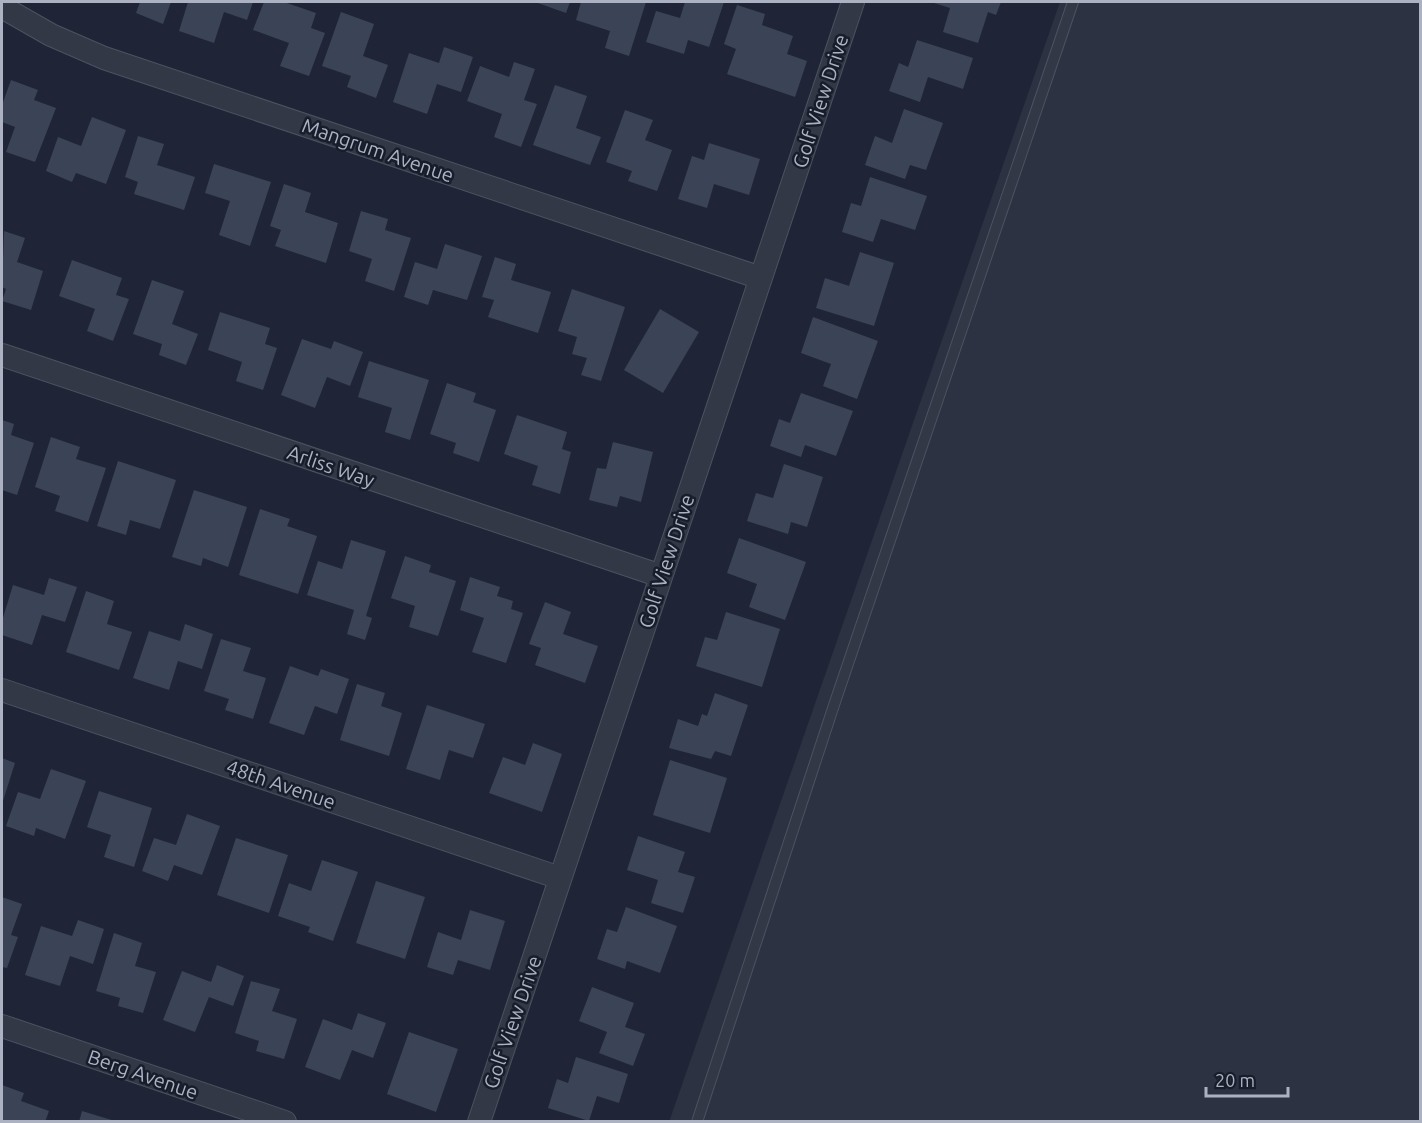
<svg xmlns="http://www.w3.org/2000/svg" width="1422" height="1123" viewBox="0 0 1422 1123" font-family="Ubuntu,sans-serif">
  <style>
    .airport { fill: #2d3243 }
    .building { fill: #3b4356 }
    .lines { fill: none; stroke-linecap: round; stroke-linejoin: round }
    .service-casing { stroke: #4d5261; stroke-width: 12 }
    .minor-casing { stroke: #4d5261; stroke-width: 24 }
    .service { stroke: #333846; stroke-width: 10 }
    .minor { stroke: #333846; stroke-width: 22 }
    .labels { text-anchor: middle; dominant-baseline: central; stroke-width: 5; stroke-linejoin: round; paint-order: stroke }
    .street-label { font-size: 20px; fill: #adb2c3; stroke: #181d2b }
  </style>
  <rect width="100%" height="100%" fill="#1f2536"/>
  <path class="airport" d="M1060,2h360v1119l-751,1z"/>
  <path class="building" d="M140,2h31l-8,22 -27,-11z
    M188,2h65l-6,18 -23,-8 -10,31 -35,-12z
    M264,2h20l32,11 -5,15 14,5 -16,43 -29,-10 9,-23 -36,-13z
    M535,2h35l-4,11z
    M581,2h65l-17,54 -24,-8 5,-17 -34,-11z
    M685,2h39l-15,45 -21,-7 -4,14 -38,-12 10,-31 24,7z
    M931,2h70l-5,13 -8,-3 -10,31 -35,-11 7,-24z
    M737,5l28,9 -3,11 31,11 -6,18 20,7 -12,36 -68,-23 9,-25 -12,-5z
    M341,12l33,12 -11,32 25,9 -12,33 -29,-11 4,-11 -29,-10z
    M917,40l56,18 -10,31 -35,-12 -8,25 -31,-11 10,-28 9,4z
    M444,47l29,10 -12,35 -24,-8 -10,30 -34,-12 16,-49 30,10z
    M514,62l21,7 -11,31 13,4 -16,43 -27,-10 8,-23 -35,-13 13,-35 29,11z
    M11,80l27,10 -4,10 22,8 -21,54 -29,-10 9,-25 -13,-5v-17z
    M555,85l32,11 -11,32 25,9 -11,28 -57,-20z
    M904,109l39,14 -17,47 -16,-5 -5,14 -40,-14 10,-29 17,7z
    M625,110l28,10 -8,20 27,10 -15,41 -29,-10 4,-10 -26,-9z
    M92,117l34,13 -20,54 -30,-11 -4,9 -26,-11 12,-34 23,9z
    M138,136l26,8 -7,21 38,12 -11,33 -50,-16 4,-12 -13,-5z
    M709,143l51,16 -11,36 -35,-11 -7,24 -29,-9 14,-43 12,4z
    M214,164l57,18 -21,64 -31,-11 11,-34 -25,-8z
    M870,177l57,19 -12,34 -34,-11 -8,23 -31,-10 9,-29 10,3z
    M284,184l27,9 -6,19 33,11 -12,40 -51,-17 6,-16 -11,-4z
    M361,211l27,8 -3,11 26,8 -17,53 -29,-10 7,-22 -23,-8z
    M4,231l21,7 -8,24 26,9 -12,39 -29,-9 4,-12 -4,-2z
    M445,244l37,12 -15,44 -34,-10 -5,15 -24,-8 11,-35 22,7z
    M860,252l34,11 -20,63 -58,-18 9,-30 24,8z
    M495,257l21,7 -5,16 40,12 -13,41 -50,-16 6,-17 -12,-3z
    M72,260l50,18 -6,17 13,4 -16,42 -26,-10 8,-22 -36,-13z
    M152,280l32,11 -12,33 26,10 -12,31 -27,-10 3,-11 -29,-10z
    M572,289l53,18 -24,74 -20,-6 6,-17 -15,-4 5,-17 -19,-6z
    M660,309l39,23 -36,61 -39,-23z
    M220,312l50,16 -5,16 12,4 -14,42 -27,-9 6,-19 -34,-12z
    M813,317l65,24 -21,58 -34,-13 8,-22 -30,-11z
    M302,339l29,10 3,-8 29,11 -13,34 -23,-9 -12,31 -34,-13z
    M369,361l60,19 -19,60 -25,-8 7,-24 -34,-11z
    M447,383l29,10 -3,9 23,8 -17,52 -26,-9 3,-10 -26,-9z
    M801,393l52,18 -17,45 -31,-11 -4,12 -31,-11 9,-27 11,4z
    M517,415l50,17 -5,17 9,3 -11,42 -28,-9 6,-19 -34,-12z
    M2,420l12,4 -3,11 23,8 -17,52 -15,-5z
    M51,437l29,10 -4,12 30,9 -18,54 -33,-11 5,-15 -25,-9z
    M613,442l40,10 -12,50 -21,-6 -3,11 -28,-7 8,-32 9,1z
    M118,461l58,19 -16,49 -30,-9 -4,15 -29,-9z
    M784,464l39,13 -16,50 -16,-5 -3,12 -41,-13 9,-28 17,5z
    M194,490l53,17 -19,60 -25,-9 -2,8 -29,-9z
    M260,509l30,10 -3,7 30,10 -19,58 -59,-19z
    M739,538l67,24 -21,58 -36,-13 8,-23 -30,-11z
    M351,540l35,11 -20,65 6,2 -7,22 -18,-6 7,-24 -47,-15 11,-34 24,8z
    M405,556l26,9 -2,7 27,9 -18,55 -29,-9 6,-21 -24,-8z
    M470,577l30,10 -3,9 16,5 -2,8 12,4 -17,50 -34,-11 12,-34 -24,-8z
    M49,578l28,9 -12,35 -23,-7 -10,30 -30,-10v-14l11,-36 31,10z
    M86,591l28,10 -7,23 25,8 -13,38 -53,-18z
    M545,602l26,10 -8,22 35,12 -13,37 -50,-18 6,-17 -12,-4z
    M726,612l54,17 -18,58 -66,-21 9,-29 12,3z
    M185,624l28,10 -11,35 -24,-8 -9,29 -36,-12 16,-47 31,10z
    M221,639l30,9 -8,23 23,7 -13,41 -28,-9 4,-11 -25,-8z
    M290,666l28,10 3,-7 28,10 -12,35 -22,-8 -11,29 -35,-12z
    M357,684l28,9 -4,13 21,7 -13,43 -49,-16z
    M715,693l33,12 -17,51 -16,-5 -4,8 -42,-11 9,-29 20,7 4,-12 5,2z
    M427,705l58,19 -12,34 -24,-8 -9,30 -34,-11z
    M533,743l29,11 -20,58 -53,-19 14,-36 22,8z
    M2,758l13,5 -13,41z
    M670,760l57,18 -17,55 -57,-18z
    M51,769l35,12 -21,58 -29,-11 -2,8 -28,-10 12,-34 22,7z
    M99,791l53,17 -18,59 -30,-10 7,-22 -24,-8z
    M187,814l33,12 -18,49 -28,-10 -6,16 -26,-10 12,-33 22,7z
    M638,836l47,16 -7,20 17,5 -12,36 -32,-10 7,-23 -31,-10z
    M236,838l52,17 -19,58 -52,-18z
    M322,860l36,12 -25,69 -25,-9 2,-5 -32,-11 11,-33 22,8z
    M376,881l49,16 -20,62 -49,-16z
    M2,897l20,7 -11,31 7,2 -11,31 -5,-1z
    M626,907l51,19 -17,47 -33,-12 -2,8 -28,-10 10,-30 10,3z
    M470,910l35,11 -15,49 -32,-10 -5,15 -26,-8 11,-35 23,8z
    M78,920l26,9 -11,35 -23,-8 -10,30 -35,-11 16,-49 31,10z
    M114,933l28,10 -7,23 21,6 -13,41 -25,-7 2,-8 -24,-7z
    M217,965l27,11 -11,30 -24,-9 -14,35 -32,-12 19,-49 29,11z
    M251,981l29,8 -8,22 25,8 -13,40 -28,-8 3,-10 -24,-8z
    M592,987l42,16 -9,24 20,7 -12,32 -34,-13 8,-21 -28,-11z
    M358,1013l28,10 -13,35 -21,-8 -12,30 -35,-13 18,-48 29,11z
    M409,1032l49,17 -22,63 -49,-18z
    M576,1057l52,17 -9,29 -22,-7 -8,25 -41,-13 9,-29 11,4z
    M2,1085l22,8 -3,8 28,10 -4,11h-43z
    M82,1111l33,10v1h-36z"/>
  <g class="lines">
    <g class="service-casing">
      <path id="service" d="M697,1122l137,-417 239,-703"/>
    </g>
    <g class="minor-casing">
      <path id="minor" d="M2,7l49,28 53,23 657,220
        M2,355l659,221
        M2,690l558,188
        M2,1026l283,96
        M479,1122l374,-1120"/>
    </g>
    <use href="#service" class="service"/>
    <use href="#minor" class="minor"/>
  </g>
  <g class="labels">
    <g class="street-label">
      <text transform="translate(820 101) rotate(-72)">Golf View Drive</text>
      <text transform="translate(378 150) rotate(19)">Mangrum Avenue</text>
      <text transform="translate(331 466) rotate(19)">Arliss Way</text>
      <text transform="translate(666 561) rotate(-72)">Golf View Drive</text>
      <text transform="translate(281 784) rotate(19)">48th Avenue</text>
      <text transform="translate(512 1022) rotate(-71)">Golf View Drive</text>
      <text transform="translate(143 1074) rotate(19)">Berg Avenue</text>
    </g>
  </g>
  <rect width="1422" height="1123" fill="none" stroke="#adb2c3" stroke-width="6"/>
  <path d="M1206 1087v9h82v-9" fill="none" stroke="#adb2c3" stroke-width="3"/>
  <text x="1215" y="1087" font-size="18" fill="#adb2c3" stroke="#181d2b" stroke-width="4.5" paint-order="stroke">20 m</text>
</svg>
